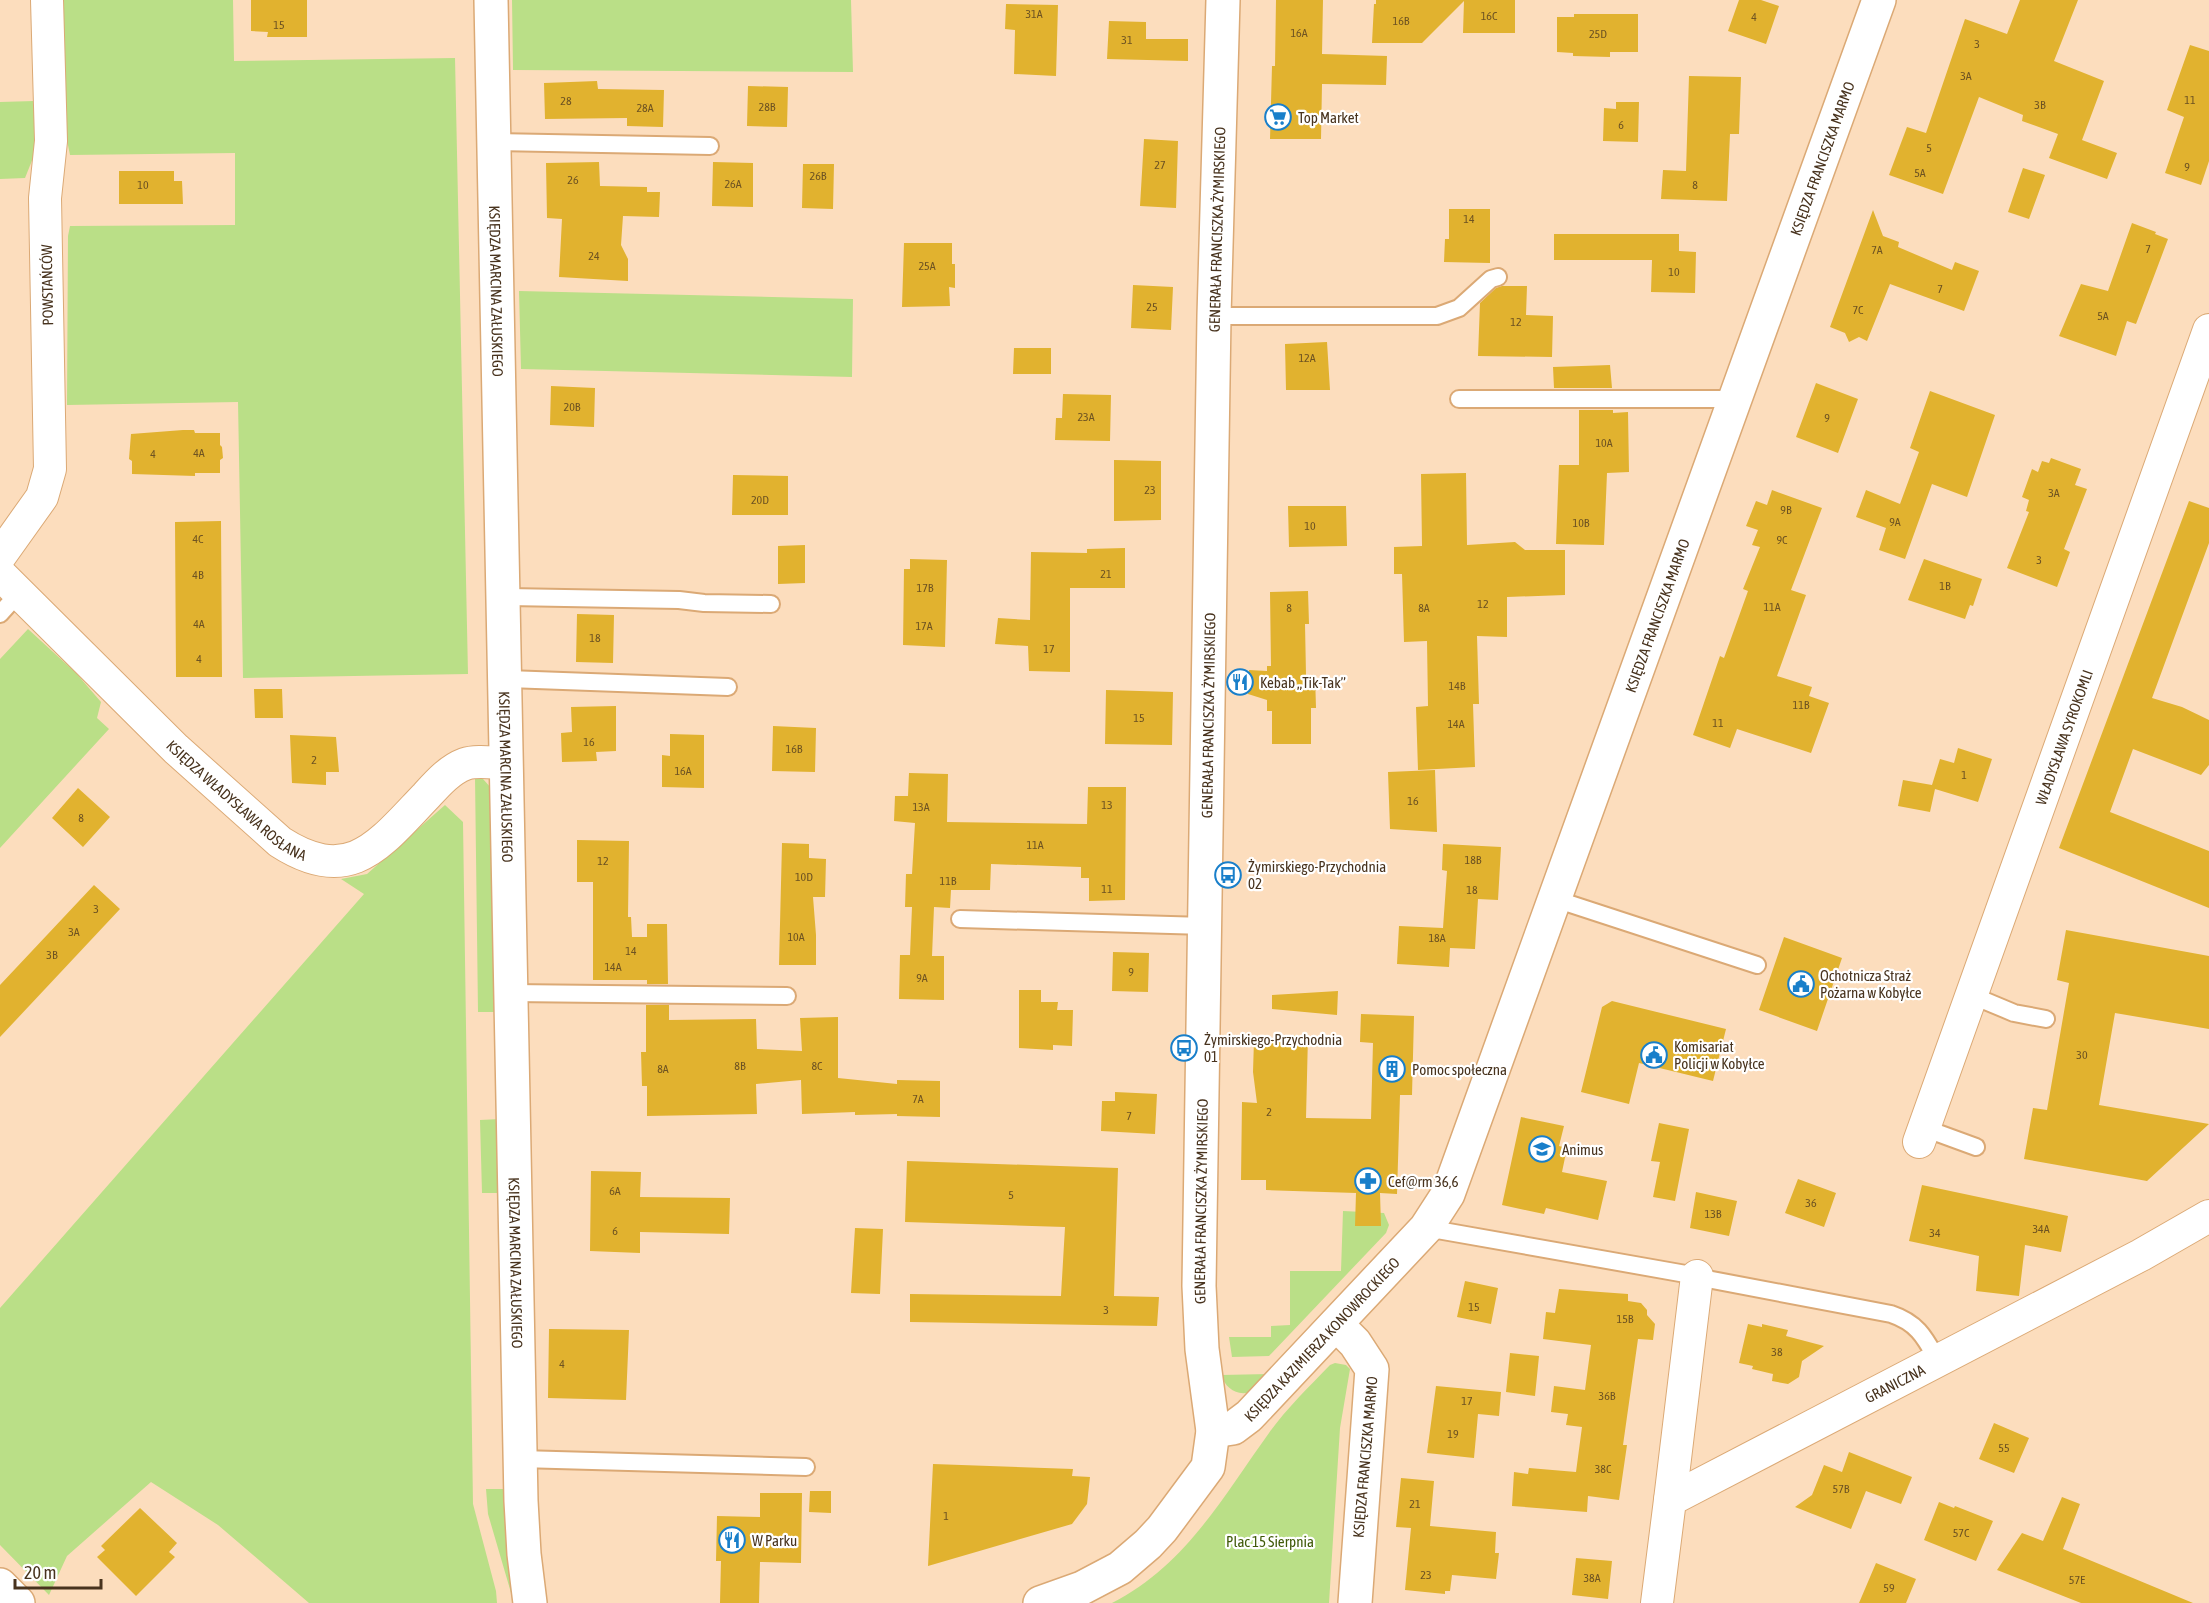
<svg xmlns="http://www.w3.org/2000/svg" width="2209" height="1603" viewBox="0 0 2209 1603" font-family="'Asap Condensed',sans-serif">
  <style>
    .green { fill: #badf87 }
    .building { fill: #e1b22f }
    .lines { fill: none; stroke-linecap: round; stroke-linejoin: round }
    .service-casing { stroke: #dba975; stroke-width: 20 }
    .minor-casing { stroke: #dba975; stroke-width: 34 }
    .tertiary-casing { stroke: #dba975; stroke-width: 36 }
    .service { stroke: #fff; stroke-width: 16 }
    .minor { stroke: #fff; stroke-width: 32 }
    .tertiary { stroke: #fff; stroke-width: 33 }
    .labels { text-anchor: middle; dominant-baseline: central; stroke-width: 4.5; stroke-linejoin: round; paint-order: stroke }
    .number-label { font-size: 12px; fill: #6e5322 }
    .poi-label { font-size: 15px; fill: #48331e; stroke: #fff; text-anchor: start }
    .street-label { font-size: 15px; fill: #48331e; stroke: #fff }
    .park-label { font-size: 15px; fill: #405a09; stroke: #fff }
  </style>
  <rect width="100%" height="100%" fill="#fcddbd"/>
  <path class="green" d="M57,0h176l1,61 221,-3 13,616 -225,4 -5,-276 -171,3 1,-169 2,-10 165,-1v-72l-165,2 -7,-34z
    M512,0h339l2,72 -340,-2z
    M34,101l1,52 -10,25 -25,1v-77z
    M519,291l334,8 -1,78 -331,-8z
    M28,629l48,44 25,29 -4,16 12,11 -109,119v-189z
    M475,777l8,2 9,10 6,223h-20z
    M445,805l18,17 10,682 23,87 1,12h-188l-91,-78 -67,-43 -84,74 -18,39 -49,-50v-237l364,-414 -23,-15 26,-5z
    M500,1119l2,74h-20l-2,-73z
    M1343,1211l41,2 5,12 -3,8 -117,123 -37,1 -3,-20h42v-11l19,-1v-54h51z
    M1335,1363l11,2 4,4 -10,59 -11,175h-217c74,-38 110,-105 157,-170 17,-24 40,-46 61,-68z
    M1269,1374c-4,5 -8,11 -13,15 -15,10 -30,1 -35,-14z
    M486,1489h20l8,114 -26,-89z"/>
  <path class="building" d="M251,0h56v37h-40l1,-5 -17,-1z
    M1276,0h47l-1,54 65,2 -1,29 -64,-1 -1,55h-51l2,-73h3z
    M1376,0h139v33h-52l1,-32 -42,42h-50l2,-39h2z
    M1739,0h22l18,6 -13,38 -38,-13z
    M2020,0h58l-24,61 50,20 -22,59 35,13 -10,26 -58,-21 9,-24 -36,-13 1,-6 -44,-18 -36,97 -54,-19 18,-48 19,6 39,-114 42,15z
    M1006,4l52,1 -2,71 -42,-2 1,-44 -10,-1z
    M1574,14h64v38h-28v5l-37,-1v-3l-16,-1v-35h17z
    M1109,21l37,1v17h42v22l-81,-2z
    M2190,45l19,6v110l-8,24 -36,-12 19,-56 -17,-7z
    M1689,76l52,1 -2,57h-9l-3,67 -66,-2 2,-29 23,1z
    M597,81l1,8 66,1 -1,37 -36,-1v-8l-82,1 -1,-36z
    M748,86l40,1 -1,40 -40,-1z
    M1616,102h23l-1,40 -35,-1 1,-33 12,1z
    M1144,139l34,2 -2,67 -36,-2z
    M599,162l1,24 47,1v5h13l-1,25 -36,-1 -2,29 7,14v22l-69,-4 3,-58 -15,-1 -1,-55z
    M713,162l40,1v44l-41,-1z
    M803,164h31l-1,45 -31,-1z
    M2023,168l22,7 -16,44 -21,-7z
    M119,171h55v10h8l1,23h-64z
    M1449,209h41v54l-46,-1 1,-23h4z
    M1873,210l10,26 16,6 -1,5 54,23 3,-8 24,9 -15,40 -74,-27 -23,57 -8,-4 -10,5 -4,-9 -15,-6z
    M2132,223l24,9 -1,2 13,5 -32,85 -9,-3 -11,35 -57,-20 22,-52 27,7z
    M1554,234h125v17l17,1 -1,41 -44,-1 1,-32h-98z
    M904,243h48v21h3v24l-6,-1 1,19 -48,1z
    M1133,285l40,2 -2,43 -40,-2z
    M1502,286h25l-1,29 27,1 -1,41 -74,-1 2,-53 16,-15z
    M1327,342l3,48h-44l-1,-46z
    M1014,348h37v26h-38z
    M1610,365l2,23h-58l-1,-21z
    M1816,383l42,16 -20,54 -42,-16z
    M551,386l44,2 -1,39 -44,-2z
    M1930,391l65,24 -28,82 -35,-13 -27,75 -26,-9 7,-22 -30,-11 10,-27 34,14 19,-52 -9,-4z
    M1063,394l48,1 -1,46 -55,-1 1,-22h6z
    M1579,410h34v3l15,-1 1,60 -22,1 -3,72 -48,-1 3,-79h20z
    M183,430h11l1,3h25v12l2,2 1,11 -3,2v13h-25v3l-63,-2v-13l-3,-2 2,-25z
    M2051,458l30,11 -6,16 12,4 -23,60 6,3 -13,35 -50,-19 22,-56 -3,-1 3,-11 -7,-3 10,-28 6,3 4,-11 7,2z
    M1114,460l47,1v59l-47,1z
    M1466,473l1,72 48,-3 10,8h40v45l-58,2v40l-30,-1 2,68h-6l2,63 -57,3 -2,-63 12,-1 -1,-65 -23,1 -2,-68h-8v-27l28,-1 -1,-72z
    M733,475l55,1v39h-56z
    M1772,490l50,18 -31,82 15,5 -29,81 35,11 -3,9 20,7 -18,50 -74,-24 -7,19 -37,-13 27,-79 4,2 24,-67 -5,-2 17,-42 -8,-2 6,-15 -12,-4 10,-25 11,4z
    M2189,501l20,7v35l-57,155 30,9 27,13v45l-8,10 -68,-26 -23,63 99,39v57l-150,-60z
    M1288,506h58l1,40 -58,1z
    M221,521l1,156h-46l-1,-155z
    M805,545v38l-27,1v-38z
    M1125,548v40h-55v84l-41,-1 -1,-25 -33,-2 3,-26 32,2 1,-68 56,1v-4z
    M910,559l37,1 -2,87 -42,-2 1,-76h6z
    M1924,559l58,20 -9,27 -3,-1 -5,14 -57,-19z
    M1308,591l1,33h-4l1,51h9l1,33h-5v36h-39v-33h-5v-11l-19,-6 1,-24 18,1v-5h4l-1,-74z
    M577,614l37,1 -1,48 -37,-1z
    M254,689h28l1,29h-28z
    M1106,690l67,2 -1,53 -67,-1z
    M616,706v45l-20,1 1,9 -35,1 -1,-29 11,-1 -1,-25z
    M773,726l43,2 -1,44 -43,-1z
    M670,734l34,1v53l-42,-1v-32l8,1z
    M290,735l46,2 3,35h-13v13l-34,-2z
    M1958,748l34,11 -14,43 -43,-13 -5,23 -32,-6 5,-26 29,5 8,-26 14,4z
    M1435,770l2,62 -47,-3 -2,-57z
    M909,773l39,1 -1,48 140,2 1,-37h38l-1,113 -36,1v-23h-8v-11l-90,-3 -1,26h-39l-1,18 -16,-1 -2,49h12v44l-45,-1 1,-44h10l2,-48h-7l1,-33h6l3,-51 -21,-2 1,-25h13z
    M78,788l32,29 -27,30 -31,-29z
    M577,840l52,1 -1,76h3l1,20h15v-13h20l1,60h-21v-4h-54v-98h-16z
    M782,843l27,1v14l17,1 -1,38h-12l3,38v30h-37z
    M1443,844l58,3 -3,53 -20,-1 -3,50 -25,-1 -1,19 -52,-3 2,-38 44,2 4,-57 -5,-1z
    M94,885l26,24 -120,128v-52z
    M2066,930l143,26v73l-94,-16 -16,92 110,19 -62,57 -123,-22 9,-51 14,2 22,-127 -12,-3z
    M1784,937l58,21 -25,73 -58,-21z
    M1113,952l36,1 -1,39 -36,-1z
    M1019,990h22v12h17l-1,8h16l-1,36 -19,-1v5l-34,-2z
    M1338,991l-1,24 -65,-6v-14z
    M1612,1001l114,28 -13,52 -74,-18 -10,41 -48,-12 21,-85z
    M646,1005h23v15l87,-1 1,30 45,2 -2,-33 38,-1v61l59,6v-4l43,1v36l-43,-1v-2l-42,1v-3l-53,2 -1,-34 -45,4 1,30 -110,2v-30h-5l-1,-34h5z
    M1361,1014l53,2 -2,79h-12l-3,99 -17,-1 1,33h-26l1,-33 -90,-3v-10h-25l1,-78 15,1 -4,-31 1,-32h30l1,-5h23l-2,83 65,1 2,-76 -13,-1z
    M1115,1092l42,2 -2,40 -54,-3 1,-30h13z
    M1521,1117l43,9 -5,20 8,2 -5,24 45,9 -9,39 -52,-12 -2,6 -42,-9z
    M1659,1123l30,6 -14,72 -22,-4 7,-35 -9,-1z
    M907,1161l211,7 -4,128 45,1 -2,29 -247,-4v-28l151,2 4,-69 -160,-5z
    M591,1171l50,1 -1,25 90,1 -1,36 -89,-2v21l-50,-2z
    M1798,1179l38,14 -12,34 -39,-14z
    M1922,1185l146,31 -7,36 -36,-7 -6,51 -43,-5 3,-35 -70,-15z
    M1696,1192l41,9 -8,35 -39,-8z
    M855,1228l28,1 -3,65 -29,-1z
    M1465,1281l33,7 -7,36 -34,-7z
    M1559,1289l69,5v7l13,2 6,7v5l8,9 -2,16 -15,-1 -15,106h4l-8,55 -31,-4 -1,16 -75,-6 2,-34 14,2 1,-6 47,4 6,-45 -16,-2 2,-11 -17,-2 3,-26 31,4 6,-45 -48,-6 3,-27 9,1z
    M1748,1324l14,3v-3l26,6 -2,6 38,10 -22,15 -3,16 -11,7 -16,-3 1,-7 -21,-5 1,-3 -14,-3z
    M549,1329l80,1 -3,70 -78,-2z
    M1510,1353l29,3 -4,40 -29,-4z
    M1436,1386l65,6 -2,24 -21,-2 -4,44 -47,-5z
    M1994,1423l35,15 -15,35 -35,-14z
    M1849,1452l63,25 -11,27 -35,-13 -15,38 -56,-22 17,-12 12,-30 18,7z
    M933,1464l140,5 -1,7 18,1 -3,27 -15,20 -144,42z
    M1401,1478l33,3 -4,45 66,6 -1,21h4l-3,26 -44,-4 -2,16h-5v3l-40,-4 6,-62 -15,-1z
    M810,1491h21v22l-22,-1z
    M760,1493h42l-1,70 -41,-1 -1,41h-39l1,-42h-5l1,-45 43,1z
    M2062,1497l18,7 -17,45 130,54h-112l-84,-33 25,-37 21,8z
    M1939,1502l15,6 1,-2 38,15 -17,40 -52,-21z
    M140,1508l37,35 -8,9 6,5 -39,39 -39,-39 8,-7 -4,-4z
    M1576,1558l36,3 -4,38 -36,-4z
    M1876,1563l40,16 -10,24h-47z"/>
  <g class="lines">
    <g class="service-casing">
      <path id="service" d="M494,142l216,4
        M1214,316h223l22,-8 32,-29 7,-2
        M1459,399h276
        M503,597l176,3 25,3 67,1
        M0,614l18,-20
        M505,679l223,8
        M1555,899l202,66
        M960,919l245,7
        M511,993l276,3
        M1971,995l43,18 32,6
        M1924,1128l52,19
        M1426,1228l271,48 10,3 184,35c27,9 34,24 47,47
        M520,1459l286,8"/>
    </g>
    <g class="minor-casing">
      <g id="minor">
        <path d="M0,556l42,-59 8,-28 -5,-271 6,-57 -4,-141"/>
        <path id="s1" d="M0,574l176,175 104,93c70,45 99,3 146,-46 11,-12 23,-26 39,-32 11,-4 30,-1 41,-1"/>
        <path id="s2" d="M1919,1142l290,-812"/>
        <path d="M1670,1500l27,-224"/>
        <path id="s3" d="M1657,1603l13,-103 471,-245 68,-39"/>
      </g>
    </g>
    <g class="tertiary-casing">
      <g id="tertiary">
        <path id="s4" d="M491,0l30,1501 3,53 6,49"/>
        <path d="M1336,1324l19,19 17,26 -17,234"/>
        <path id="s5" d="M1213,1431l20,-3 16,-12 177,-188 22,-34 431,-1194"/>
        <path d="M0,1585l18,18"/>
        <path id="s6" d="M1040,1603l42,-15 38,-20 28,-24 14,-15 46,-62 5,-36 -11,-82 -3,-63 15,-970 9,-316"/>
      </g>
    </g>
    <use href="#service" class="service"/>
    <use href="#minor" class="minor"/>
    <use href="#tertiary" class="tertiary"/>
  </g>
  <defs>
    <g id="supermarket-ring" transform="scale(1.35)"><circle r="9.5" fill="#fff" stroke="#197fca" stroke-width="1.5"/><path d="M-6-5.5h2.5l.6 2H6L4.5 2H-2.5L-4.4-4H-6ZM-1.5 3.2a1.3 1.3 0 1 0 .1 0ZM3 3.2a1.3 1.3 0 1 0 .1 0Z" fill="#197fca"/></g>
    <g id="restaurant-ring" transform="scale(1.35)"><circle r="9.5" fill="#fff" stroke="#197fca" stroke-width="1.5"/><path d="M-5-6h1v4h1v-4h1v4h1v-4h1v5L-1.5 .5V6h-2V.5L-5-1ZM5-6V6H3V1.5H1.5Q1.5-4 5-6Z" fill="#197fca"/></g>
    <g id="bus-ring" transform="scale(1.35)"><circle r="9.5" fill="#fff" stroke="#197fca" stroke-width="1.5"/><path d="M-5-6H5V4H4V6H2V4H-2V6H-4V4H-5ZM-3.5-4V0h7V-4ZM-3.5 1.2v1.5H-2V1.2ZM2 1.2v1.5H3.5V1.2Z" fill="#197fca"/></g>
    <g id="civic-ring" transform="scale(1.35)"><circle r="9.5" fill="#fff" stroke="#197fca" stroke-width="1.5"/><path d="M-.6-6.5H3V-4.5H.6V-3L4-1V1h2V6H-6V1h2V-1L-.6-3ZM-1.2 2.5V6h2.4V2.5Z" fill="#197fca"/></g>
    <g id="building-ring" transform="scale(1.35)"><circle r="9.5" fill="#fff" stroke="#197fca" stroke-width="1.5"/><path d="M-4-6H4V6H1V3H-1V6H-4ZM-2.5-4.3h1.7v1.8h-1.7ZM.8-4.3h1.7v1.8H.8ZM-2.5-1h1.7V.8h-1.7ZM.8-1h1.7V.8H.8Z" fill="#197fca"/></g>
    <g id="school-ring" transform="scale(1.35)"><circle r="9.5" fill="#fff" stroke="#197fca" stroke-width="1.5"/><path d="M0-5L7-2L0 1L-7-2ZM-4 1L0 2.5L4 1V4Q0 6-4 4Z" fill="#197fca"/></g>
    <g id="pharmacy-ring" transform="scale(1.35)"><circle r="9.5" fill="#fff" stroke="#197fca" stroke-width="1.5"/><path d="M-2-6h4v4h4v4h-4v4h-4v-4h-4v-4h4Z" fill="#197fca"/></g>
  </defs>
  <g fill-rule="evenodd">
    <use href="#supermarket-ring" x="1278" y="117"/>
    <use href="#restaurant-ring" x="1240" y="682"/>
    <use href="#bus-ring" x="1228" y="875"/>
    <use href="#civic-ring" x="1801" y="984"/>
    <use href="#bus-ring" x="1184" y="1048"/>
    <use href="#civic-ring" x="1654" y="1055"/>
    <use href="#building-ring" x="1392" y="1069"/>
    <use href="#school-ring" x="1542" y="1149"/>
    <use href="#pharmacy-ring" x="1368" y="1181"/>
    <use href="#restaurant-ring" x="732" y="1540"/>
  </g>
  <g class="labels">
    <g class="number-label">
      <text x="1034" y="14">31A</text>
      <text x="1489" y="16">16C</text>
      <text x="1754" y="17">4</text>
      <text x="1401" y="21">16B</text>
      <text x="279" y="25">15</text>
      <text x="1299" y="33">16A</text>
      <text x="1598" y="34">25D</text>
      <text x="1127" y="40">31</text>
      <text x="1977" y="44">3</text>
      <text x="1966" y="76">3A</text>
      <text x="2190" y="100">11</text>
      <text x="566" y="101">28</text>
      <text x="2040" y="105">3B</text>
      <text x="767" y="107">28B</text>
      <text x="645" y="108">28A</text>
      <text x="1621" y="125">6</text>
      <text x="1929" y="148">5</text>
      <text x="1160" y="165">27</text>
      <text x="2187" y="167">9</text>
      <text x="1920" y="173">5A</text>
      <text x="818" y="176">26B</text>
      <text x="573" y="180">26</text>
      <text x="733" y="184">26A</text>
      <text x="143" y="185">10</text>
      <text x="1695" y="185">8</text>
      <text x="1469" y="219">14</text>
      <text x="2148" y="249">7</text>
      <text x="1877" y="250">7A</text>
      <text x="594" y="256">24</text>
      <text x="927" y="266">25A</text>
      <text x="1674" y="272">10</text>
      <text x="1940" y="289">7</text>
      <text x="1152" y="307">25</text>
      <text x="1858" y="310">7C</text>
      <text x="2103" y="316">5A</text>
      <text x="1516" y="322">12</text>
      <text x="1307" y="358">12A</text>
      <text x="572" y="407">20B</text>
      <text x="1086" y="417">23A</text>
      <text x="1827" y="418">9</text>
      <text x="1604" y="443">10A</text>
      <text x="199" y="453">4A</text>
      <text x="153" y="454">4</text>
      <text x="1150" y="490">23</text>
      <text x="2054" y="493">3A</text>
      <text x="760" y="500">20D</text>
      <text x="1786" y="510">9B</text>
      <text x="1895" y="522">9A</text>
      <text x="1581" y="523">10B</text>
      <text x="1310" y="526">10</text>
      <text x="198" y="539">4C</text>
      <text x="1782" y="540">9C</text>
      <text x="2039" y="560">3</text>
      <text x="1106" y="574">21</text>
      <text x="198" y="575">4B</text>
      <text x="1945" y="586">1B</text>
      <text x="925" y="588">17B</text>
      <text x="1483" y="604">12</text>
      <text x="1772" y="607">11A</text>
      <text x="1289" y="608">8</text>
      <text x="1424" y="608">8A</text>
      <text x="199" y="624">4A</text>
      <text x="924" y="626">17A</text>
      <text x="595" y="638">18</text>
      <text x="1049" y="649">17</text>
      <text x="199" y="659">4</text>
      <text x="1457" y="686">14B</text>
      <text x="1801" y="705">11B</text>
      <text x="1139" y="718">15</text>
      <text x="1718" y="723">11</text>
      <text x="1456" y="724">14A</text>
      <text x="589" y="742">16</text>
      <text x="794" y="749">16B</text>
      <text x="314" y="760">2</text>
      <text x="683" y="771">16A</text>
      <text x="1964" y="775">1</text>
      <text x="1413" y="801">16</text>
      <text x="1107" y="805">13</text>
      <text x="921" y="807">13A</text>
      <text x="81" y="818">8</text>
      <text x="1035" y="845">11A</text>
      <text x="1473" y="860">18B</text>
      <text x="603" y="861">12</text>
      <text x="804" y="877">10D</text>
      <text x="948" y="881">11B</text>
      <text x="1107" y="889">11</text>
      <text x="1472" y="890">18</text>
      <text x="96" y="909">3</text>
      <text x="74" y="932">3A</text>
      <text x="796" y="937">10A</text>
      <text x="1437" y="938">18A</text>
      <text x="631" y="951">14</text>
      <text x="52" y="955">3B</text>
      <text x="613" y="967">14A</text>
      <text x="1131" y="972">9</text>
      <text x="922" y="978">9A</text>
      <text x="2082" y="1055">30</text>
      <text x="740" y="1066">8B</text>
      <text x="817" y="1066">8C</text>
      <text x="663" y="1069">8A</text>
      <text x="918" y="1099">7A</text>
      <text x="1269" y="1112">2</text>
      <text x="1129" y="1116">7</text>
      <text x="615" y="1191">6A</text>
      <text x="1011" y="1195">5</text>
      <text x="1811" y="1203">36</text>
      <text x="1713" y="1214">13B</text>
      <text x="2041" y="1229">34A</text>
      <text x="615" y="1231">6</text>
      <text x="1935" y="1233">34</text>
      <text x="1474" y="1307">15</text>
      <text x="1106" y="1310">3</text>
      <text x="1625" y="1319">15B</text>
      <text x="1777" y="1352">38</text>
      <text x="562" y="1364">4</text>
      <text x="1607" y="1396">36B</text>
      <text x="1467" y="1401">17</text>
      <text x="1453" y="1434">19</text>
      <text x="2004" y="1448">55</text>
      <text x="1603" y="1469">38C</text>
      <text x="1841" y="1489">57B</text>
      <text x="1415" y="1504">21</text>
      <text x="946" y="1516">1</text>
      <text x="1961" y="1533">57C</text>
      <text x="1426" y="1575">23</text>
      <text x="1592" y="1578">38A</text>
      <text x="2077" y="1580">57E</text>
      <text x="1889" y="1588">59</text>
    </g>
    <g class="poi-label">
      <text x="1298" y="117">Top Market</text>
      <text x="1260" y="682">Kebab „Tik-Tak”</text>
      <text x="1248" y="866">Żymirskiego-Przychodnia<tspan x="1248" dy="17">02</tspan></text>
      <text x="1820" y="975">Ochotnicza Straż<tspan x="1820" dy="17">Pożarna w Kobyłce</tspan></text>
      <text x="1204" y="1039">Żymirskiego-Przychodnia<tspan x="1204" dy="17">01</tspan></text>
      <text x="1674" y="1046">Komisariat<tspan x="1674" dy="17">Policji w Kobyłce</tspan></text>
      <text x="1412" y="1069">Pomoc społeczna</text>
      <text x="1562" y="1149">Animus</text>
      <text x="1388" y="1181">Cef@rm 36,6</text>
      <text x="752" y="1540">W Parku</text>
    </g>
    <g class="street-label">
      <text stroke="none"><textPath href="#s5" startOffset="1440">KSIĘDZA FRANCISZKA MARMO</textPath></text>
      <text stroke="none"><textPath href="#s6" startOffset="1461">GENERAŁA FRANCISZKA ŻYMIRSKIEGO</textPath></text>
      <text transform="translate(47 285) rotate(-91)">POWSTAŃCÓW</text>
      <text stroke="none"><textPath href="#s4" startOffset="291">KSIĘDZA MARCINA ZAŁUSKIEGO</textPath></text>
      <text stroke="none"><textPath href="#s5" startOffset="954">KSIĘDZA FRANCISZKA MARMO</textPath></text>
      <text stroke="none"><textPath href="#s6" startOffset="975">GENERAŁA FRANCISZKA ŻYMIRSKIEGO</textPath></text>
      <text stroke="none"><textPath href="#s2" startOffset="430">WŁADYSŁAWA SYROKOMLI</textPath></text>
      <text stroke="none"><textPath href="#s4" startOffset="777">KSIĘDZA MARCINA ZAŁUSKIEGO</textPath></text>
      <text stroke="none"><textPath href="#s1" startOffset="328">KSIĘDZA WŁADYSŁAWA ROSŁANA</textPath></text>
      <text stroke="none"><textPath href="#s6" startOffset="489">GENERAŁA FRANCISZKA ŻYMIRSKIEGO</textPath></text>
      <text stroke="none"><textPath href="#s4" startOffset="1263">KSIĘDZA MARCINA ZAŁUSKIEGO</textPath></text>
      <text stroke="none"><textPath href="#s5" startOffset="146">KSIĘDZA KAZIMIERZA KONOWROCKIEGO</textPath></text>
      <text stroke="none"><textPath href="#s3" startOffset="357">GRANICZNA</textPath></text>
      <text transform="translate(1365 1457) rotate(-85)">KSIĘDZA FRANCISZKA MARMO</text>
    </g>
    <g class="park-label">
      <text x="1270" y="1541">Plac 15 Sierpnia</text>
    </g>
  </g>
  <path d="M15 1579v9h86v-9" fill="none" stroke="#48331e" stroke-width="3"/>
  <text x="24" y="1579" font-size="18" fill="#48331e" stroke="#ffffff" stroke-width="4.5" paint-order="stroke">20 m</text>
</svg>
